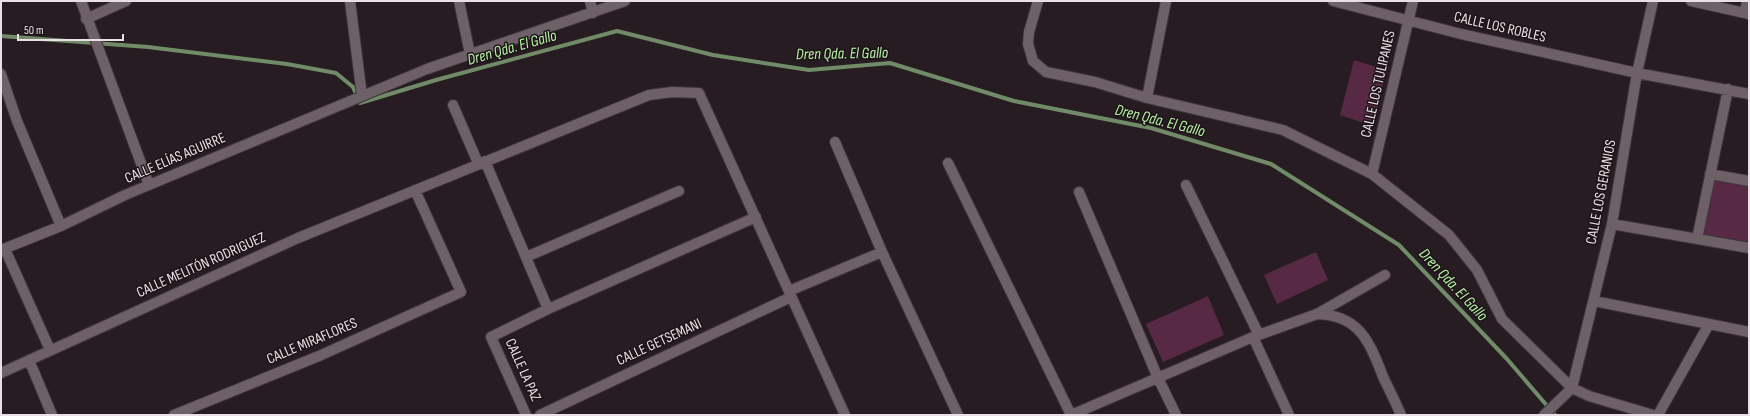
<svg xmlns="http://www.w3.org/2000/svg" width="1750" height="416" viewBox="0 0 1750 416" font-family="'Sofia Sans Condensed',sans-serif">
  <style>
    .green { fill: #572944 }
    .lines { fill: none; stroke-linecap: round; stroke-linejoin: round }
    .stream { stroke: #718b68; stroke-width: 4 }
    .minor-casing { stroke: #3f363b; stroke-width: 12 }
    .minor { stroke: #6d6167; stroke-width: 10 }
    .labels { text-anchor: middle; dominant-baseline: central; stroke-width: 3; stroke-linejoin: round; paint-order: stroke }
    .street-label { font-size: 15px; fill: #e8e0e4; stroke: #1d1318 }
    .water-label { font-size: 16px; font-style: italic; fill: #b5f2a4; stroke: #1d1318 }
  </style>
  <rect width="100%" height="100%" fill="#261c21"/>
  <path class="green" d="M1354,60l32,10 -13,56 -33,-11z
    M1712,180l37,6v56l-47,-8z
    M1316,252l12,28 -51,24 -13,-29z
    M1208,296l16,39 -61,27 -17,-38z"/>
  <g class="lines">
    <path class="stream" d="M1,36l147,11 139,17 49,9 17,14 7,16 76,-23 181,-49 96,24 96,15 81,-7 124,38 137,27 120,36 128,81 108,114 48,56"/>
    <g class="minor-casing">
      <path id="minor" d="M81,1l68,184
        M350,1l12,95
        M459,1l11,53
        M590,1l3,12
        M1038,1l-9,31 -1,12 5,17 13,11 49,10 52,16 136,32 89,44 77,61 28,35 25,49 70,69 17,8 64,19
        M1333,1l128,33 176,39 112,21
        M1691,1l58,13
        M1745,13l2,-12
        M86,19l40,-18
        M1,74l16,47 44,105
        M1147,98l19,-97
        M453,105l25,58
        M835,142l47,110 76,163
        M485,161l63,148
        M948,163l123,252
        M1372,174l41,-173
        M1710,174l39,7
        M1186,185l73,150
        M1079,192l79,186 18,37
        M1612,224l137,24
        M1697,239l31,-150
        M5,249l45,101
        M1,250l60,-24 64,-31 302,-126 198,-68
        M526,257l153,-66
        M789,291l93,-39
        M1594,301l155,31
        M1317,314c44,1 53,30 67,65 6,12 12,24 17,36
        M1253,337l36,78
        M29,360l23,55
        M1,373l297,-135 351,-143 23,-3 27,1 146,322
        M1572,388l40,-164 25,-151 16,-72
        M174,415l145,-59 142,-64 -46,-102
        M526,415l-35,-78 57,-28 208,-92
        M540,415l251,-118
        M1071,415l182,-78 64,-23 68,-39
        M1544,415l28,-27
        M1658,415l51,-91"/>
    </g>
    <use href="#minor" class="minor"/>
  </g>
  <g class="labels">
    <g class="street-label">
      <text transform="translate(1500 27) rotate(13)">CALLE LOS ROBLES</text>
      <text transform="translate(1378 84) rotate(-77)">CALLE LOS TULIPANES</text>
      <text transform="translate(175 158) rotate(-23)">CALLE ELÍAS AGUIRRE</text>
      <text transform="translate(1601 192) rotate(-79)">CALLE LOS GERANIOS</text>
      <text transform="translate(201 265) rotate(-24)">CALLE MELITÓN RODRIGUEZ</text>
      <text transform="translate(312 341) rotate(-23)">CALLE MIRAFLORES</text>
      <text transform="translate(659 342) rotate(-25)">CALLE GETSEMANI</text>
      <text transform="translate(523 370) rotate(66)">CALLE LA PAZ</text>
    </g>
    <g class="water-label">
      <text transform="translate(512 48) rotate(-16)">Dren Qda. El Gallo</text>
      <text transform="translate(842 54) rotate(-1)">Dren Qda. El Gallo</text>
      <text transform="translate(1160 121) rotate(14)">Dren Qda. El Gallo</text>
      <text transform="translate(1453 285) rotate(47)">Dren Qda. El Gallo</text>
    </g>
  </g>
  <rect width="1750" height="416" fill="none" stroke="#e8e0e4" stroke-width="4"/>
  <path d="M18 34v6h105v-6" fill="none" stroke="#e8e0e4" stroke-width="2"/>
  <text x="24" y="34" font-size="12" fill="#e8e0e4" stroke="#1d1318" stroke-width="3" paint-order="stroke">50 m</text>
</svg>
